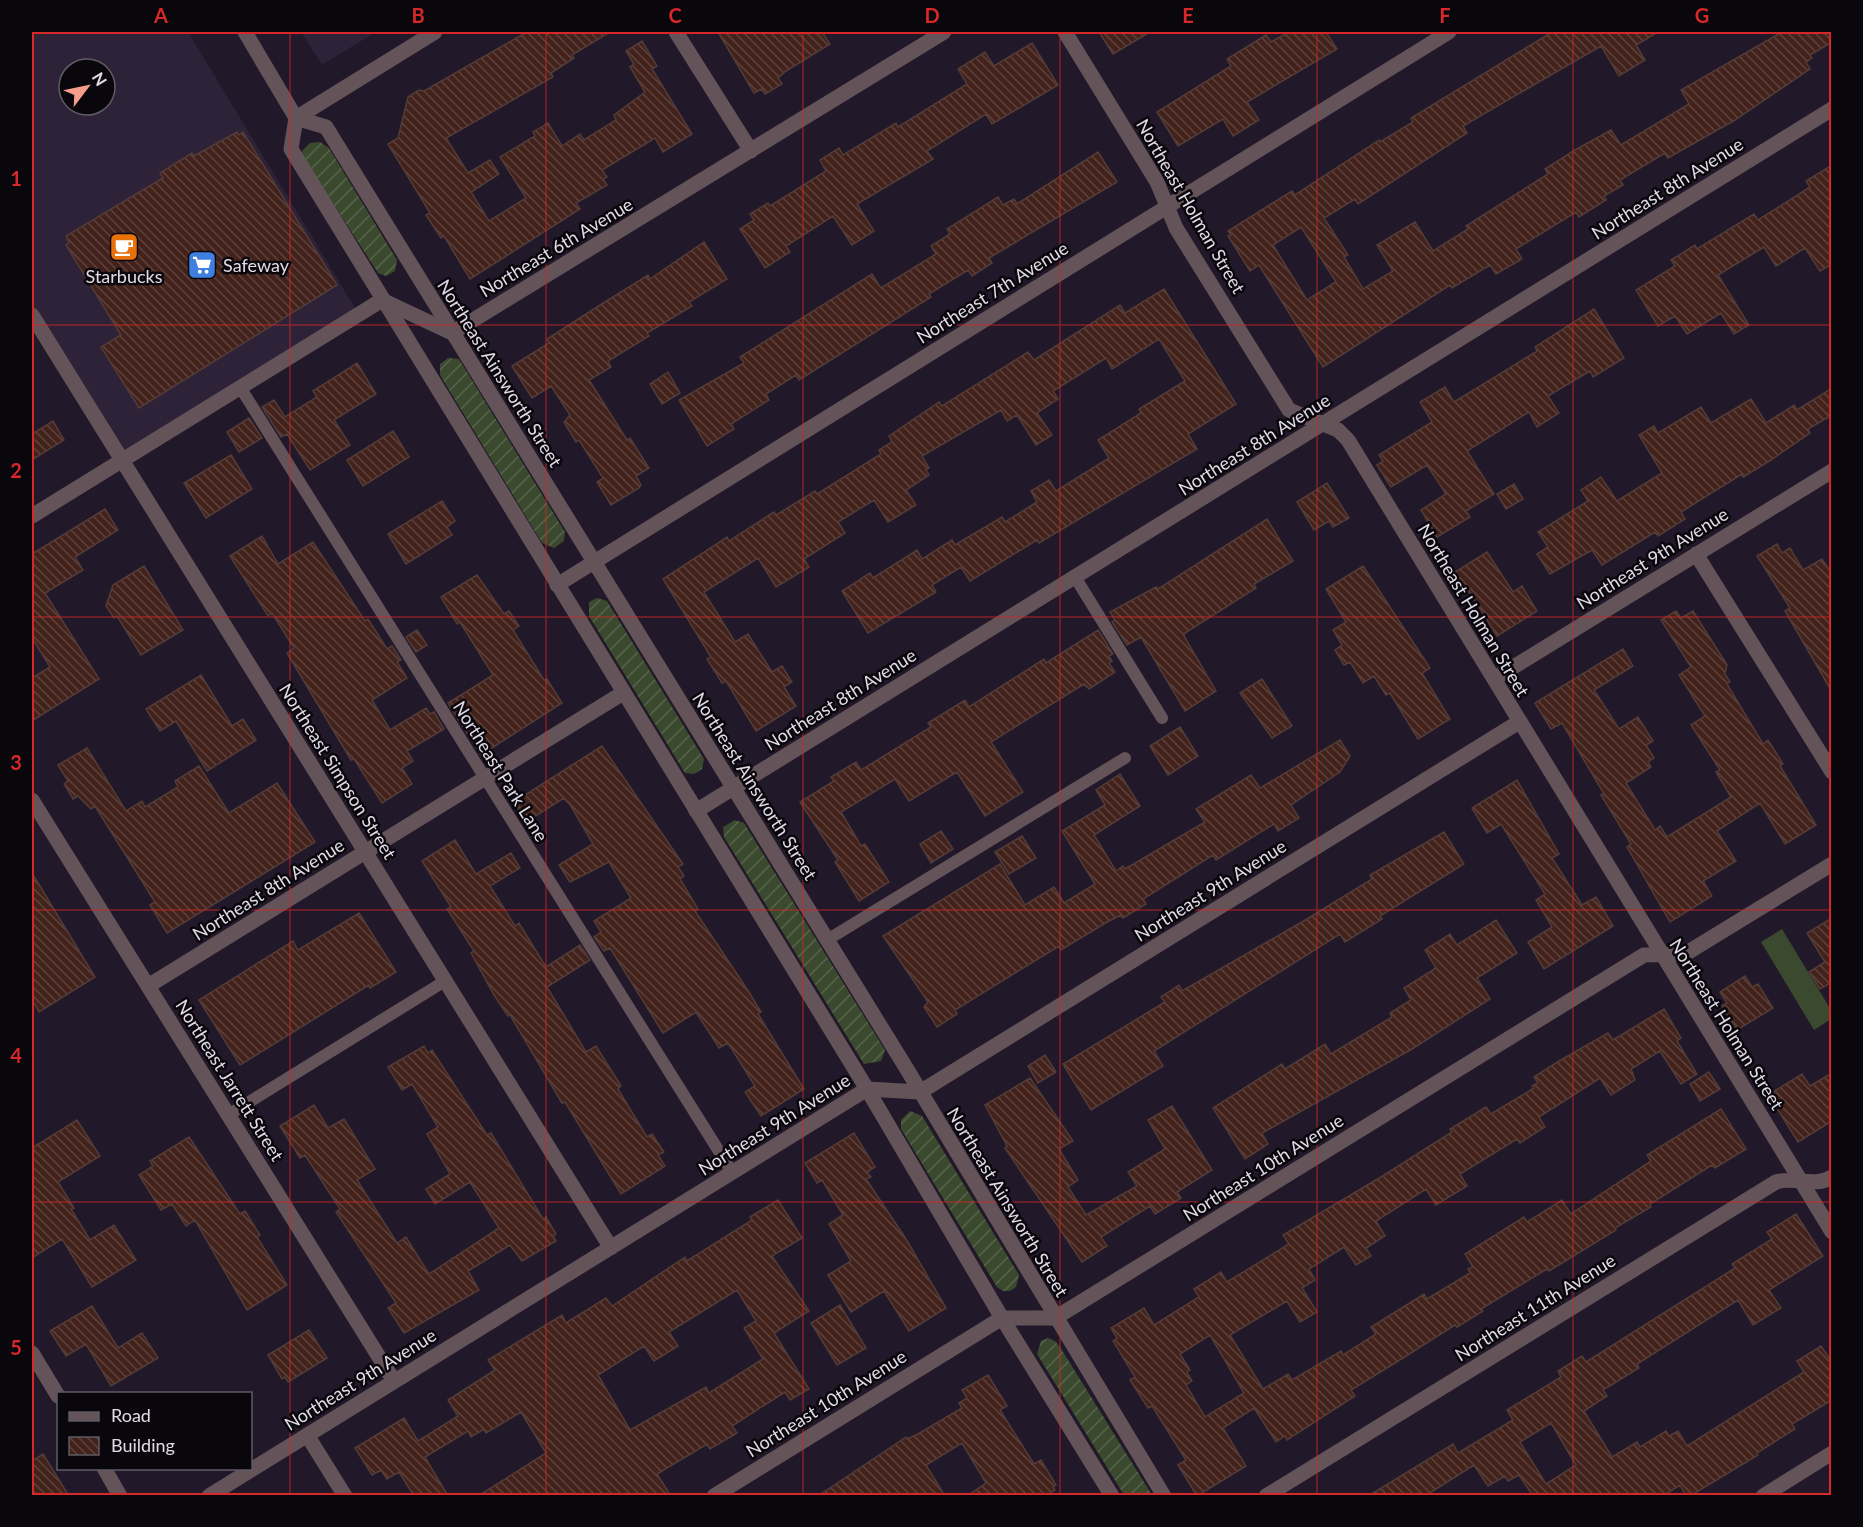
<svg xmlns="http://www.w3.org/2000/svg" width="1863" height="1527" viewBox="0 0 1863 1527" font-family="Lato,sans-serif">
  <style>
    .built { fill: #2e2238; fill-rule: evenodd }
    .green { fill: #3b4a2e }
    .garden { fill: url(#garden-furrows) }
    .building { fill: url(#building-back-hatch); stroke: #533c38; stroke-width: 1.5; fill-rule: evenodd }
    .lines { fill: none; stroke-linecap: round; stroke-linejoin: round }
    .service { stroke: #645358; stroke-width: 12 }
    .minor { stroke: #645358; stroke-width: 15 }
    .tertiary { stroke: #645358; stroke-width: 15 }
    .grid { fill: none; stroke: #d62828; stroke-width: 1.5; stroke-opacity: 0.55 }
    .labels { text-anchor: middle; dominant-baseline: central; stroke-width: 5; stroke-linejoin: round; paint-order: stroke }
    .street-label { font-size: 18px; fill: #e1dbe7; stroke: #09060c }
    .poi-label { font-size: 18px; fill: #e1dbe7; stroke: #09060c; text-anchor: start }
    .neatline { fill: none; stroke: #d62828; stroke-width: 2 }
    .grid-label { font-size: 20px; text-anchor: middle; font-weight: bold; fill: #d62828 }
  </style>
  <defs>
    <pattern id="garden-furrows" width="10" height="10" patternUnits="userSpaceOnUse" patternTransform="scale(1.5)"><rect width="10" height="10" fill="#3b4a2e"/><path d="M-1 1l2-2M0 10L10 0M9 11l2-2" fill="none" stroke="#57644c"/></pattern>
    <pattern id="building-back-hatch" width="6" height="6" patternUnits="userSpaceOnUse" patternTransform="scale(1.5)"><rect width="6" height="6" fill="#43221c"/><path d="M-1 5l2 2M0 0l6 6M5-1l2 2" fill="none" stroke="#5e423d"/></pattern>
  </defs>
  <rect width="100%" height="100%" fill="#211829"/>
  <path class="built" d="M32,32h156l172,284 -236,145 -92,-149zM69,69h36v36h-36z
    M301,32h75l-54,33z"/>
  <path class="green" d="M1782,929l49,81v9l-17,11 -53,-88z"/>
  <path class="garden" d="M320,142l9,6 68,112 -2,11 -9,5 -8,-3 -75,-116 -1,-6 8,-8z
    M448,358l11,1 106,173 -1,9 -10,7 -12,-5 -102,-168v-11z
    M597,598l10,3 97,158 -2,10 -8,5 -9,-1 -96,-157v-14z
    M735,820l9,3 141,227 -4,11 -17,3 -140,-227 -1,-10z
    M910,1111l12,5 97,159 -3,12 -6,4h-7l-6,-4 -96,-158v-9z
    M1048,1338l7,3 5,6 92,148h-28l-87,-141 4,-13z"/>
  <path class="building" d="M527,32h83l-38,23 2,3 -23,15 2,4 -107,61 22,35 22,-13 9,14 -28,18 18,29 37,-23 -26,-41 35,-21 -2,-4 15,-9 14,23 18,-12 4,6 32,-20 -2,-5 31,-23 -15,-25 4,-3 -8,-13 16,-10 15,25 -5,3 40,65 -29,18 -8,-14 -53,32 5,7 -4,2 4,6 -31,18 4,6 -110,70 -26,-43 -3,2 -15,-23 4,-2 -42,-69 10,-6 10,-41 11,-7 5,1z
    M718,32h104l8,12 -44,27 -8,7 4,6 -17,10 -3,-5 -8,4z
    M1099,32h51l-37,22z
    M1289,32h37l11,17 -90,53 12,18 -26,16 -10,-17 -45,27 -21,-34 74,-46 -4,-7 39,-24 5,7z
    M1552,32h106l-22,13 9,15 -26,16 -18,-30 -138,80 4,7 -109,71 -3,-5 -31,19 24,37 -4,2 19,32 30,-18 -16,-26 38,-23 18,29 35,-22 -2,-3 82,-52 -3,-5 30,-19 36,-20 10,15 68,-41 -8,-14 101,-58h50v10l-22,13 2,3 -6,4 4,7 -75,51 -67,38 -3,-5 -45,27 3,5 -19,11 2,4 -27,17 -3,-5 -60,37 6,10 -26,15 -6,-9 -38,23 -2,-3 -127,82 -64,-102 -9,6 -22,-35 3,-1 -3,-4 64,-40 3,4 84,-55 1,2 33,-20 -2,-4zM1301,227l35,55 -29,18 -34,-55z
    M1032,43l26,42 -66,39 -6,-10 -59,37 6,8 -76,45 17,27 -22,14 -19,-29 -47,30 4,6 -25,16 -25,-39 14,-9 -4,-6 18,-11 2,3 56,-35 -6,-11 19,-12 4,7 53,-32 2,4 69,-43 -9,-15 27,-17 9,14z
    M237,132l2,3 4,-3 94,153 -198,123 -38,-61 20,-12 -55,-90 3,-2 -3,-7 97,-58 -3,-5 32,-20 2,3z
    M1098,152l19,30 -128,76 3,5 -20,13 -4,-6 -39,24 2,3 -132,83 -3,-5 -30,19 3,6 -38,24 3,5 -27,17 -28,-46 65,-37 -4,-6 132,-83 9,14 55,-34 -5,-8 19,-12 -3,-5 51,-32 5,8 11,-6 3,5z
    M1832,165v99l-12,7 -15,-23 -29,18 -12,-19 -46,28 31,50 -15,9 -13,-21 -34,21 -12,-18 -17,10 -22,-36 39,-24 -4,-6 24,-15 2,4 57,-35 4,6 52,-33 -4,-6z
    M704,242l23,37 -38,23 3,4 -45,27 2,3 -41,25 3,6 -22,13 38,60 3,-2 19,30 -13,8 5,9 -2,3 -28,17 -14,-23 6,-4 -24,-38 -3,2 -12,-20 6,-7 -19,-29 -19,12 -20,-32 37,-23 -2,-4 50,-32 51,-32 2,4z
    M1164,289l72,115 -48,30 9,15 -158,94 -2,-3 -67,41 -9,-14 -29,18 4,7 -68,41 -26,-42 28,-18 3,5 44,-28 5,9 30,-19 3,5 47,-28 3,5 32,-20 -6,-11 18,-11 7,11 53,-33 -11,-18 43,-27 -2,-4 46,-28 -26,-42 -47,30 -6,-11 -53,33 5,8 -21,14 15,22 -16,10 -19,-30 -10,6 -6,-11 -79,46 7,12 -3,2 3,5 -23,15 10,15 -28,17 -14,-22 -36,22 7,11 -41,26 5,8 -33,20 -18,-29 -54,34 31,50 13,-8 24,38 10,-6 10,16 -8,5 12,19 -40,25 -30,-50 -4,2 -15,-24 4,-2 -48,-78 64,-42 2,4 45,-29 2,3 39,-24 2,3 64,-40 -2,-4 13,-8 -3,-6 50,-34 3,4 86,-54 6,8 86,-55 5,8z
    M1594,309l30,49 -31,19 -3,-6 -42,25 11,17 -22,14 -8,-15 -62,39 27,43 -28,17 4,6 -33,20 -16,-27 25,-16 -19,-29 -36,22 -14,-22 6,-4 -4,-6 53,-33 -12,-20 25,-15 9,15 80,-49 3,-2 -2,-4z
    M357,363l19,31 -42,26 16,25 -40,25 -23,-36 -6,3 -19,-30 12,-7 11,17 32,-20 -4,-6z
    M668,372l12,21 -18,11 -12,-20z
    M1832,388v27l-24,14 2,4 -39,27 -28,17 -1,-3 -61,38 4,7 -27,17 -3,-4 -53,33 -10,-15 -42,24 -13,-20 11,-7 -10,-15 50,-31 -7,-11 20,-13 16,24 45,-28 -23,-38 15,-9 4,7 43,-26 10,16 40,-24 15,24 28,-18 3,5z
    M249,418l13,20 -23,14 -12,-20z
    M53,421l11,19 -32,20v-26z
    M393,431l16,26 -46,29 -16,-26z
    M231,455l21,34 -46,29 -22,-35z
    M1327,483l22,35 -16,9 -4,-6 -15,9 -17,-28z
    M1514,484l9,15 -17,10 -9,-15z
    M442,501l13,20 -8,6 5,8 -46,29 -18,-30z
    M105,509l13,21 -43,27 8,13 -38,23 54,86 -67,42v-43l18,-11 -18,-29v-84z
    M1267,519l26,42 -39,23 2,4 -71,45 -1,3 32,55 -31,20 -44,-74 -14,8 -15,-23 3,-2 -5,-8 46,-25 2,2z
    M262,536l16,28 35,-22 52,79 3,-2 19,30 5,-3 9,14 -4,2 10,16 -35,22 18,30 36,-22 4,6 4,-2 10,17 -37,22 6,10 -11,7 10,16 -30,19 -28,-44 -3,1 -64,-107 7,-5 -22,-35 -4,3 -38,-60z
    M1777,544l5,9 8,-5 13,22 19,-11 10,15v118l-47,-81 5,-3 -33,-52z
    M1487,552l26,40 9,-6 15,25 -40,25 -28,-45 -5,3 -12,-20z
    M144,566l39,64 -42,25 -24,-39 -3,2 -8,-12 7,-21z
    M1363,566l67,102 -8,5 28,46 -32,20 -28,-46 -4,2 -12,-19 -11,7 -13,-21 -6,3 -9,-15 7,-5 -9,-15 13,-8 -20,-33z
    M477,575l27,39 5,-3 10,15 -6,4 31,50 3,-1 15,24 -81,52 -33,-52 45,-28 -33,-53 -3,2 -16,-27z
    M1676,611l5,7 12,-7 34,54 -2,9 5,8 -3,2 36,60 5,-4 15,24 -3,2 36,59 -31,19 -25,-41 -43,28 19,30 -33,20 9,15 -42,26 -43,-75 4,-3 -30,-49 3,-1 -42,-71 -11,6 -16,-26 88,-54 10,17 -39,24 25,39 19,-12 15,24 -7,4 8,13 -6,4 3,5 -25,16 29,47 5,-4 7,11 64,-40 -15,-25 4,-2 -29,-45 14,-9 -26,-41 12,-8 -30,-47z
    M417,630l10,15 -11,7 -10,-15z
    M1098,630l15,24 -4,2 3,5 -3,2 6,9 -26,17 -5,-5 -93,58 32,50 -38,24 -28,-44 -48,29 -14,-22 -54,33 20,34 4,-2 24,38 -30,19 -24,-39 3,-2 -38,-58 34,-21 -3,-4 25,-15 5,8 70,-43 -3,-4 37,-23 4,7 75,-48 2,4z
    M201,675l31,51 11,-7 13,21 -49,31 -31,-50 -16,10 -14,-22z
    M1262,679l30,47 -20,12 -32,-45z
    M1180,727l18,29 -30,19 -18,-29z
    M1340,740l10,16 -10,16 -49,33 8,13 -21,13 -4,-7 -58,36 -3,-5 -70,44 3,5 -23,14 -2,-3 -14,7 -46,28 -2,-4 -104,64 2,4 -20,13 -13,-20 4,-5 -45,-66 117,-72 25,41 29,-18 10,16 31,-19 -33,-53 43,-26 -9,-15 24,-16 20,32 -46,29 22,36 7,-5 2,3 80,-47 -9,-13 55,-34 9,13z
    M602,746l81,118 -5,3 6,9 -4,3 18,30 -3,2 54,81 12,20 -3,2 46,75 -43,27 -16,-24 10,-6 -27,-43 -9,5 -23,-36 -33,21 -53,-85 -6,3 -10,-14 7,-5 -7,-11 37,-23 -22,-36 -39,20 -11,-17 34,-21 -22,-38 -7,-8 -38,24 -12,-20z
    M87,748l39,63 16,-10 3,6 33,-20 -3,-6 24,-15 30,47 48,-30 38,59 -148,91 -17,-28 5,-3 -60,-96 -4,3 -13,-13 -5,3 -9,-15 4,-3 -10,-16z
    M1517,780l42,74 -7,4 30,47 14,-8 17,29 -69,43 -16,-27 24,-15 -16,-27 9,-6 -44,-70 -14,9 -15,-25z
    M941,831l12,18 -22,14 -11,-19z
    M1444,832l20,32 -84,52 2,3 -37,23 -5,-8 -186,117 9,15 -72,44 -28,-46 102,-62 -4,-5 18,-12 3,6 125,-72 65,-40 -2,-4z
    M1022,836l14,22 -27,16 -14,-22z
    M455,840l21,34 35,-21 9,15 -30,18 25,40 4,-3 27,44 34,-22 10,15 -43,27 39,65 10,-6 25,40 -3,3 29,48 5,-3 12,18 -6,3 7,11 -44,28 -56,-92 -3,1 -52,-88 -2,1 -14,-21 -23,-42 3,-2 -27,-42 4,-2 -29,-46z
    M32,873l63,104 -56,35 -7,-13z
    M359,913l37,59 -26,16 -1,-3 -129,80 -41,-65 94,-59 5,9z
    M1832,918v64l-12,7 -11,-17 16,-10 -18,-29z
    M1496,920l21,33 -40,25 13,21 -78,50 -150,84 6,11 -23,15 -32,-51 69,-44 3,5 40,-25 6,10 61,-37 -2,-4 21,-13 -7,-12 32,-20 -11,-18 25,-16 7,11z
    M1745,976l7,11 6,-3 15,24 -36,22 -15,-24 5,-3 -7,-11z
    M1664,1009l17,29 -4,3 20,33 -16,10 -21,-33 -29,18 4,11 -24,15 -11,-17 -61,39 6,10 -25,16 -3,-4 -57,35 7,12 -31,19 -10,-16 -50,32 9,15 -19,12 5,8 -15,9 -12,-18 -35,22 6,11 -13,8 15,24 -17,10 -13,-21 -57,34 33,54 25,-15 4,6 49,-29 2,4 33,-21 -5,-7 53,-33 3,5 43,-26 -2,-4 5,-2 -8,-13 59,-37 3,5 35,-22 9,14 80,-53 -4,-6 74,-46 25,40 -31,19 -3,-3 -62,39 1,3 -36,21 1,2 -67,41 -2,-2 -66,40 2,2 -26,16 -2,-2 -60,38 -44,27 4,6 -68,44 -2,-4 -9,6 -22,-34 -31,20 23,38 -49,30 -19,-31 8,-5 -34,-54 -4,2 -18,-28 5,-3 -22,-36 4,-3 -6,-10 33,-20 10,17 45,-28 -5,-8 27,-17 6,10 62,-38 -6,-9 98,-58 71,-45 -2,-3 36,-22 5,7 43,-26 -2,-2 6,-3 -4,-6 25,-16 49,-28 5,7zM1210,1335l34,58 -39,24 -19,-32 6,-4 -5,-9 3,-2 -10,-16z
    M424,1046l4,7 4,-3 55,85 4,-2 52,86 3,-2 10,17 -3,2 3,5 -34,20 -12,-16 -42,26 11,19 -75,43 -16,-25 8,-5 -60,-91 4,-3 -35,-54 -5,3 -20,-32 34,-21 14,23 16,-9 31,50 -18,11 40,63 9,-6 23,37 70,-46 -29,-46 -35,22 -9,-15 24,-15 -23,-40 11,-7 -26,-43 -10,6 -14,-23z
    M1045,1055l11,17 -18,11 -10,-17z
    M1709,1072l11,17 -20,12 -10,-17z
    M1832,1073v48l-34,21 -20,-32 5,-3 -10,-15 29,-18 8,12z
    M1030,1078l43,63 -14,8 19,31 -10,7 18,28 51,-29 -9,-14 37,-23 -17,-29 24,-14 40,64 -35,22 4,6 -26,16 -5,-8 -49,31 6,9 -25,16 -77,-114 2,-2 -22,-41z
    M77,1120l23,36 -42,26 16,26 -3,1 19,31 24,-15 22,35 -44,27 -30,-48 -30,19v-110z
    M854,1133l21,34 -8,5 4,5 -5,2 40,60 40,69 -37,23 -25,-40 -33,21 -23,-37 23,-14 -22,-37 14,-9 -21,-35 -5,3 -12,-20z
    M189,1137l51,77 5,-3 15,24 -3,2 30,48 -40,25 -52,-90 -9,6 -14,-22 -11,6 -22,-35 14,-9 -3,-5z
    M778,1200l24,38 -30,18 37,55 -35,22 35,56 -19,11 -5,-8 -53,34 5,7 -27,16 -3,-5 -50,30 14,22h-193l68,-43 -25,-41 -35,21 -2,-4 -13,8 -3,-6 -43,26 23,39h-34l-15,-24 -12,7 -6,-9 -9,5 -17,-27 49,-30 14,23 40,-25 -10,-16 47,-30 -7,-10 74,-45 4,8 40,-25 6,8 73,-49 2,4 65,-41 -2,-3zM737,1290l19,31 -12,7 19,31 -54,34 -3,-6 -76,43 -32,-55 46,-29 10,15 24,-15 -9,-14z
    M1796,1214l27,42 -54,34 12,18 -28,17 -15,-25 -101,64 2,4 -36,22 4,6 -23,15 28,46 25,-15 3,5 26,-16 3,5 9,-5 9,15 117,-74 -7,-11 24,-15 11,16v38l-40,24 3,5 -38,24 1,2 -68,41h-4l-6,-11 -17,11h-136l4,-3 -12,-18 -11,6 -3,-5 -17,10 -14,-21 -49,31h-57l85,-52 5,9 55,-33 -6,-10 54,-33 -3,-6 24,-15 4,6 149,-94 -3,-4 40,-25 -5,-7zM1551,1423l25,42 -30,19 -26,-42z
    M840,1305l26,43 -29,17 -26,-42z
    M92,1306l26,42 24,-15 16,25 -47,28 -25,-42 -20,12 -16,-25z
    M309,1330l18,28 -39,24 -3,-5 -3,2 -14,-24z
    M988,1375l19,31 -7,4 34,54 7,-4 15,25 -3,2 2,3 -10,6h-78l19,-13 -24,-40 -36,22 19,31h-127l88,-59 1,2 11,-5 44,-26 -3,-5 8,-5 -5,-8z
    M43,1454l26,42h-37v-35z"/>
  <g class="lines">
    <path class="service" d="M240,387l492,785
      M1075,577l87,141
      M827,940l298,-182
      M228,1115l217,-134"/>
    <path class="minor" d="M676,32l75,119
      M1065,32l92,150 19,46 113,182 49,20 10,10 484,792
      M296,118l139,-86
      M32,315l579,933
      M32,516l350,-216 70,33 492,-301
      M1696,554l136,218
      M557,585l892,-553
      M1494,679l338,-208
      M32,800l362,581
      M696,811l1136,-702
      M148,986l475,-293
      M32,1353l26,43
      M307,1435l38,61
      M104,1468l16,28
      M209,1496l658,-407 53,3 599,-370
      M714,1496l288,-178h53l589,-363 41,-1 147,-90
      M1266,1496l510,-314c19,-6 38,6 56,-5
      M1763,1496l69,-43"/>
    <path class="tertiary" d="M245,32l51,86 -5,31 576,940 135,229 110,178
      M296,118l30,9 579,939 259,430"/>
  </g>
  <path class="grid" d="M290,32v1464M546,32v1464M803,32v1464M1060,32v1464M1317,32v1464M1573,32v1464M32,325h1800M32,617h1800M32,910h1800M32,1202h1800"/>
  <defs>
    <g id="cafe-square" transform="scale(1.5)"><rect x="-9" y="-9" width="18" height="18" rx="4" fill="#e8710a" stroke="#09060c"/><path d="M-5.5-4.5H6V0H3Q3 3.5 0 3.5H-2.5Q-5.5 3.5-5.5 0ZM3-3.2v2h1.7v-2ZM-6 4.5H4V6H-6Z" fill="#fff"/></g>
    <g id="supermarket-square" transform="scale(1.5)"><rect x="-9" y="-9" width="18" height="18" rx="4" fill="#3f7fe0" stroke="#09060c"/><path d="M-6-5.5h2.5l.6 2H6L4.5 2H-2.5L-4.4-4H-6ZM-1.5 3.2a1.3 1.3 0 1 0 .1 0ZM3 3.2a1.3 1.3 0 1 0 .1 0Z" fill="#fff"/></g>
  </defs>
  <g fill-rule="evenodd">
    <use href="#cafe-square" x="124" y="247"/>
    <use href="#supermarket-square" x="202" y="265"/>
  </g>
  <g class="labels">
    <g class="street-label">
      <text transform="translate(1667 188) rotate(-32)">Northeast 8th Avenue</text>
      <text transform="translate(1191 206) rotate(60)">Northeast Holman Street</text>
      <text transform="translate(556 247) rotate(-31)">Northeast 6th Avenue</text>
      <text transform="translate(992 292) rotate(-32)">Northeast 7th Avenue</text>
      <text transform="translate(500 373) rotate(58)">Northeast Ainsworth Street</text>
      <text transform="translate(1254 444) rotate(-32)">Northeast 8th Avenue</text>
      <text transform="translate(1652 558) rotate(-32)">Northeast 9th Avenue</text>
      <text transform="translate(1474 610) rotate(59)">Northeast Holman Street</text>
      <text transform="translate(840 699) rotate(-32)">Northeast 8th Avenue</text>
      <text transform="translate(338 771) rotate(58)">Northeast Simpson Street</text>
      <text transform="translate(501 771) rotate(58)">Northeast Park Lane</text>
      <text transform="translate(755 786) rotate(58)">Northeast Ainsworth Street</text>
      <text transform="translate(268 889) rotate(-32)">Northeast 8th Avenue</text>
      <text transform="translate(1210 890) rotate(-32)">Northeast 9th Avenue</text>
      <text transform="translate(1727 1024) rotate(58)">Northeast Holman Street</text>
      <text transform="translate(230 1080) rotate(58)">Northeast Jarrett Street</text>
      <text transform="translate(774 1124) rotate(-32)">Northeast 9th Avenue</text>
      <text transform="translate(1263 1167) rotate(-32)">Northeast 10th Avenue</text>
      <text transform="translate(1008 1202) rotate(59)">Northeast Ainsworth Street</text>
      <text transform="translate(1535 1307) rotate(-32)">Northeast 11th Avenue</text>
      <text transform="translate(360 1379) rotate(-32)">Northeast 9th Avenue</text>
      <text transform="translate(826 1403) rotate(-32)">Northeast 10th Avenue</text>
    </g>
    <g class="poi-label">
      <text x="223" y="265">Safeway</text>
      <text x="124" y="276" text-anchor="middle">Starbucks</text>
    </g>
  </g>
  <rect width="1863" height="1527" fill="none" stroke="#09060c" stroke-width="66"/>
  <rect x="57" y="1392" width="195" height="78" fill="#09060c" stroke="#5f5b64" stroke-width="1.5"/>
  <rect x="69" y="1412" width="30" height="9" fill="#645358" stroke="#5f5b64" stroke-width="1.5"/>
  <text x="111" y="1422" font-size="18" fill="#e1dbe7">Road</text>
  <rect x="69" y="1437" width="30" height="18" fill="url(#building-back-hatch)" stroke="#5f5b64" stroke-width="1.5"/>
  <text x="111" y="1452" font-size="18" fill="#e1dbe7">Building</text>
  <g transform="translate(87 87) rotate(58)"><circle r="28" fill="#09060c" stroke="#5f5b64" stroke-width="1.5"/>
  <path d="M0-4.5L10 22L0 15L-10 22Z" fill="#f49d8b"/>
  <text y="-9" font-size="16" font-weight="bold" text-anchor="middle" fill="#e1dbe7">N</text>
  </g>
  <rect x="33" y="33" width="1797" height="1461" class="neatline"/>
  <g class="grid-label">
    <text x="161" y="23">A</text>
    <text x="418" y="23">B</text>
    <text x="675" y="23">C</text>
    <text x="932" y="23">D</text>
    <text x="1188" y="23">E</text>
    <text x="1445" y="23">F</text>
    <text x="1702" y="23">G</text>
    <text x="16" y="186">1</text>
    <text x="16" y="478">2</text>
    <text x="16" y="770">3</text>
    <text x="16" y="1063">4</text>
    <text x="16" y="1355">5</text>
  </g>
</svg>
